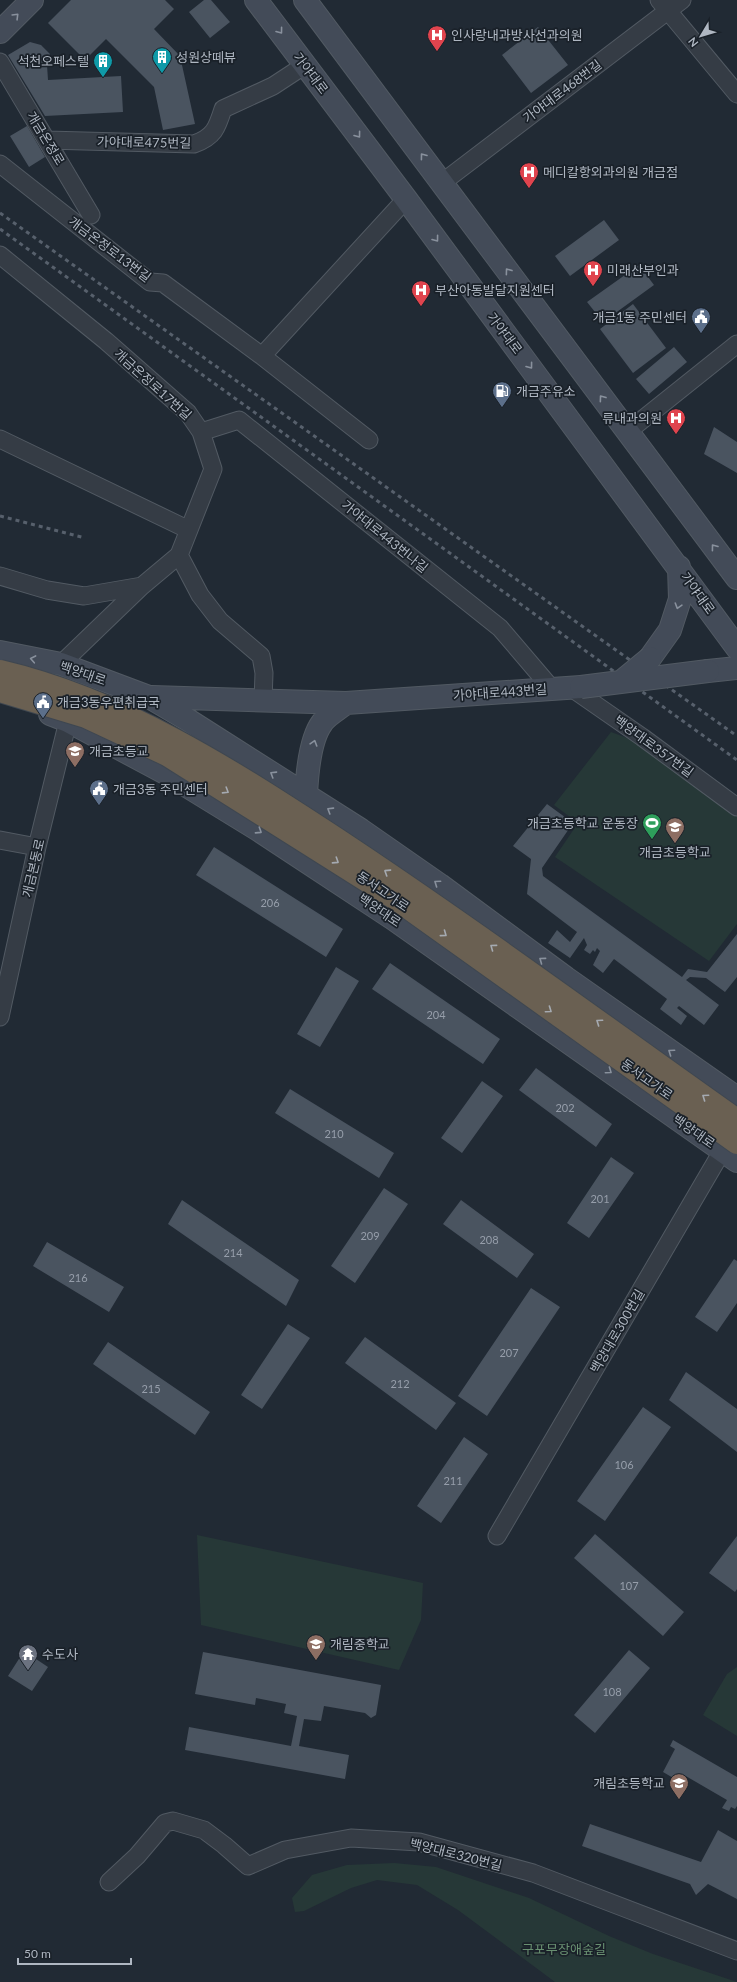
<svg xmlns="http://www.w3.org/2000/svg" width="737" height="1982" viewBox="0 0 737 1982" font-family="Lato,'Noto Sans KR',sans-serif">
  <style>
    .green { fill: #263837 }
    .building { fill: #4a5460 }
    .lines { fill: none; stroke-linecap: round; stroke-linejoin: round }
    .street-casing { stroke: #525a63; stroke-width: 19 }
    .secondary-casing { stroke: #525a63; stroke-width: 24 }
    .street { stroke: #353c45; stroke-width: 17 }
    .secondary { stroke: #434b58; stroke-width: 22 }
    .rail { stroke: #57606c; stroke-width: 3; stroke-dasharray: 4 4; stroke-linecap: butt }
    .secondary-bridge-casing { stroke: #525a63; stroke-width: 24; stroke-linecap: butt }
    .highway-bridge-casing { stroke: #3f4750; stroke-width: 24; stroke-linecap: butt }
    .secondary-bridge { stroke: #434b58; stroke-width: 22 }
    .highway-bridge { stroke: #6a6052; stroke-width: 22 }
    .oneway { stroke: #89919d }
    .oneway2 { stroke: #a5aab1 }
    .labels { text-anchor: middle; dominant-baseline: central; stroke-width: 3.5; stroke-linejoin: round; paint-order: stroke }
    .number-label { font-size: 11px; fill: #969eaa }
    .poi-label { font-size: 13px; fill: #afb7c2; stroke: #1a2129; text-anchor: start }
    .street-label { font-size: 13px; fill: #afb7c2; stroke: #1a2129 }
    .park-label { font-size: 13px; fill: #699071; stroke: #1a2129 }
  </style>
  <rect width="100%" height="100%" fill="#212a34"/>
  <path class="green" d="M611,732l35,13 91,69v110l-28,37 -154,-104 23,-34 -24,-18z
    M197,1535l226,48 -2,37 -22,50 -198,-45z
    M737,1667v69l-34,-21 24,-41z
    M394,1863l42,4 93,31 80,38 44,18 84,28h-182l-97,-72 -41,-25 -40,-5 -26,8 -47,23 -9,1 -3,-14 20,-23 35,-10z"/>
  <path class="building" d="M71,0h94l9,9 -20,20 26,27 15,68 -32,6 -9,-43 -48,-48 -21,21 -37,-37z
    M204,0h7l19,22 -20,16 -21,-26z
    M538,27l30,38 -37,28 -29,-38z
    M30,42l11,3 9,9 -3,11 1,15 73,-4 2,36 -78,4 -37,-61z
    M27,126l18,31 -16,10 -19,-31z
    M604,220l15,20 -49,36 -15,-20z
    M639,265l15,20 -51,37 -16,-20z
    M633,304l33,44 -33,25 -33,-44z
    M674,347l13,15 -38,32 -13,-15z
    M714,427l23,15v31l-33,-19z
    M547,804l26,19 -31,45 1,8 139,101 6,-8 19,3 30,-38v43l-12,15 -19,-14 -16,-1 -4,3 33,25 -15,20 -25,-19 -2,2 10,8 -6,9 -21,-16 7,-10 -53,-40 -11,14 -10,-8 7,-14 -3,-3 -2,4 -2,-2 -3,4 -6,-4 3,-5 -3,-7 -14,20 -22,-15 9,-13 13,12 7,-10 -50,-38 4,-35 -18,-13z
    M214,847l129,82 -17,28 -130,-82z
    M390,963l110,76 -17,25 -111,-75z
    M336,967l23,14 -39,66 -23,-13z
    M536,1068l76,56 -16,23 -77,-57z
    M482,1081l21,15 -41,57 -21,-15z
    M290,1089l104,64 -15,25 -104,-65z
    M611,1157l23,16 -45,65 -22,-15z
    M384,1188l24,16 -53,79 -24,-17z
    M182,1200l117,80 -13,26 -118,-82z
    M461,1200l73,54 -17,24 -74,-54z
    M47,1242l77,45 -15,25 -76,-46z
    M734,1259l3,2v42l-20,29 -22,-15z
    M531,1288l29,19 -73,109 -29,-20z
    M288,1324l22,14 -48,71 -21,-14z
    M365,1337l91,66 -20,27 -91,-67z
    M108,1342l102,70 -15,23 -102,-71z
    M686,1372l51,37v43l-68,-52z
    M643,1407l28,20 -66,94 -28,-20z
    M464,1437l24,17 -47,69 -24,-17z
    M595,1534l89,78 -21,24 -89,-78z
    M737,1536v53l-2,3 -26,-19z
    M629,1650l21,18 -55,65 -21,-18z
    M24,1651l24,16 -16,24 -24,-15z
    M203,1652l178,33 -5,30 -5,3 -6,-5 -41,-7 -3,15 -17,-2 -5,27 50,9 -4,24 -160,-29 4,-23 102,19 6,-30 -13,-3 2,-9 -30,-6 -1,7 -60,-11z
    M673,1740l64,37v29l-2,3 -4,-2 -2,4 -7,-3 5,-8 -43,-25 -4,7 -17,-10 12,-23 -5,-3z
    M590,1824l111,38 17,-32 19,11v58l-29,-15 -12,11 -6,-11 -108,-38z"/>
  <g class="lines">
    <g class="street-casing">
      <path id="street" d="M659,0l78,94
        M0,62l91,153
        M47,140l147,4c20,-7 23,-16 29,-35l50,-23 32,-21
        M0,164l150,118 13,1 99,73 107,84
        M443,182l239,-182
        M0,255l106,86 82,72 13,19 12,37 -34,86 21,40 20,26 41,35 3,17 -1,28
        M262,356l144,-157
        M201,432l38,-12 261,208 52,61
        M627,432l110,-88
        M0,439l189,91
        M0,576l47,14 37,6 58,-10 37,-31
        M61,664l81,-78
        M570,687l72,50 95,70
        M0,840l37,7
        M0,1017l37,-170 31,-126
        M497,1536l231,-395
        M109,1882l28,-26 28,-33 8,-2 31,9 20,15 24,21 37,-16 66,-12 68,4 114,31 204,78"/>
    </g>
    <g class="secondary-casing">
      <path id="secondary" d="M256,0l150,199 331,449
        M305,0l432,578
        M0,32l32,-32
        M0,652l61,12 88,33 39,23 173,110 79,55 126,93 171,120
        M650,658l20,-28 10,-31 -1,-32
        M708,671l29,-3
        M152,697l194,6 235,-16
        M50,714l18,7 101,54 88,54 135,89 345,243
        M306,795c1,-20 4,-56 16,-72 5,-8 17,-14 24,-20"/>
    </g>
    <use href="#street" class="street"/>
    <use href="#secondary" class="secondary"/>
    <path class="rail" d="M0,213l737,523
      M0,229l737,531
      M0,516l85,22"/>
    <g class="secondary-bridge-casing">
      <path id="secondary-bridge" d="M622,681l28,-23
        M581,687l127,-16"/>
    </g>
    <g class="highway-bridge-casing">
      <path id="highway-bridge" d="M0,671c124,29 233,100 337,168 136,90 267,187 400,281
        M0,691l86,26 81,38 230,145 340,243"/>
    </g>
    <use href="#secondary-bridge" class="secondary-bridge"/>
    <use href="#highway-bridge" class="highway-bridge"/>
  </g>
  <defs><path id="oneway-chevron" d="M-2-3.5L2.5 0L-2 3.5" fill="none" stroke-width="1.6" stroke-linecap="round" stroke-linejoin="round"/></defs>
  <g class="oneway">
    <use href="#oneway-chevron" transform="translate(16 16) rotate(-45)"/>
    <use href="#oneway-chevron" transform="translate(280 31) rotate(53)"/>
    <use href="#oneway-chevron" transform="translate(358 135) rotate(53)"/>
    <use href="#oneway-chevron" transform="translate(423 156) rotate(-127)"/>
    <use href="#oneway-chevron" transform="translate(436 239) rotate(53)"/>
    <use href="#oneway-chevron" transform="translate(508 271) rotate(-126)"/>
    <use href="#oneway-chevron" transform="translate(530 366) rotate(53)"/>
    <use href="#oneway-chevron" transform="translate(602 398) rotate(-126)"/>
    <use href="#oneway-chevron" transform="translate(714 547) rotate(-127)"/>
    <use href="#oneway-chevron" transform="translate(678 606) rotate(107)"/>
    <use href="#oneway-chevron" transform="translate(33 659) rotate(-169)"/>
    <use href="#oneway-chevron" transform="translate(314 743) rotate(-73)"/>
    <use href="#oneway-chevron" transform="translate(273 774) rotate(-148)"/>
    <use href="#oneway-chevron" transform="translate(330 810) rotate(-148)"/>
    <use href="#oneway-chevron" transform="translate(259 831) rotate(33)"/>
    <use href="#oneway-chevron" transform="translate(437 883) rotate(-145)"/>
    <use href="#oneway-chevron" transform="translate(542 960) rotate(-144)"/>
    <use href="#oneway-chevron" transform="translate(671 1052) rotate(-145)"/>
    <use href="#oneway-chevron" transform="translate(609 1071) rotate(35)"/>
  </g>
  <g class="oneway2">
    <use href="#oneway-chevron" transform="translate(226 791) rotate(32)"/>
    <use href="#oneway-chevron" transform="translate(336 861) rotate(33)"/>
    <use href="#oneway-chevron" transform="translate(387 872) rotate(-147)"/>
    <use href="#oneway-chevron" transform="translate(444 934) rotate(36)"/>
    <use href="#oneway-chevron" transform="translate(493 947) rotate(-144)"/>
    <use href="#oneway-chevron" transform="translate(549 1010) rotate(35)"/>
    <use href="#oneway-chevron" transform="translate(599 1022) rotate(-145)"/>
    <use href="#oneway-chevron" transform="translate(705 1097) rotate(-145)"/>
  </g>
  <defs>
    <g id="hospital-pin" transform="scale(1)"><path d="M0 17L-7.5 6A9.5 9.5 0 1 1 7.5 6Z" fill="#e0444e" stroke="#1a2129"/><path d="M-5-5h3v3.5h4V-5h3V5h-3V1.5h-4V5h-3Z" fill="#fff"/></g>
    <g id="building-pin" transform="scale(1)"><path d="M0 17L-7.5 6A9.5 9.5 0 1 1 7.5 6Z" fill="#0f9aa8" stroke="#1a2129"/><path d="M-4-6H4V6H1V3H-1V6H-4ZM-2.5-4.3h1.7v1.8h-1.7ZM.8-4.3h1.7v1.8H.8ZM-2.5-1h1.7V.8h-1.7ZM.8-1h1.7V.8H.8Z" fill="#fff"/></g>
    <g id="civic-pin" transform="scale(1)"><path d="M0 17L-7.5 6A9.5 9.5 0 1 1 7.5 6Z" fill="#5c6f8a" stroke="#1a2129"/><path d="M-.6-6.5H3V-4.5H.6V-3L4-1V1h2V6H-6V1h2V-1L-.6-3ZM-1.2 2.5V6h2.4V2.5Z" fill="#fff"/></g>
    <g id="fuel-pin" transform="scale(1)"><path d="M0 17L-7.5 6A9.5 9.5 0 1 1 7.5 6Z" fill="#5c6f8a" stroke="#1a2129"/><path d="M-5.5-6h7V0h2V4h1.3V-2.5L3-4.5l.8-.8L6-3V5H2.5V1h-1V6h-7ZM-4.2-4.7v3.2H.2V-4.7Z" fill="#fff"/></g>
    <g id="school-pin" transform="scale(1)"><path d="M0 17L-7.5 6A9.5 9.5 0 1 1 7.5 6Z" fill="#8d6e63" stroke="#1a2129"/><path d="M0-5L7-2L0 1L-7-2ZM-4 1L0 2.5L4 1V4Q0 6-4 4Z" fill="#fff"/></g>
    <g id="stadium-pin" transform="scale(1)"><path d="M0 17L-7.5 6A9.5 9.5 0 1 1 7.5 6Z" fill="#2e9e5b" stroke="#1a2129"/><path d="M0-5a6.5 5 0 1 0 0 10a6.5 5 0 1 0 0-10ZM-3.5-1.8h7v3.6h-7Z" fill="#fff"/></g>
    <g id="temple-pin" transform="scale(1)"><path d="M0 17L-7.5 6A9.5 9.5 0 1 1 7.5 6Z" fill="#6b7280" stroke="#1a2129"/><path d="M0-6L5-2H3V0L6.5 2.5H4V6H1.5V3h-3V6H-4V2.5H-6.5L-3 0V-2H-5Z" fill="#fff"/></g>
  </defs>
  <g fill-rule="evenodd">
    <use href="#hospital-pin" x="437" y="35"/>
    <use href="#building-pin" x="162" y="57"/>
    <use href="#building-pin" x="103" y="61"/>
    <use href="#hospital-pin" x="529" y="172"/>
    <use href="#hospital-pin" x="593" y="270"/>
    <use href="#hospital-pin" x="421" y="290"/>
    <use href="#civic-pin" x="701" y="317"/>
    <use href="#fuel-pin" x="502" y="391"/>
    <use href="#hospital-pin" x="676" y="418"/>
    <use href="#civic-pin" x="43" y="702"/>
    <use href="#school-pin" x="75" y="751"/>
    <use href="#civic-pin" x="99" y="789"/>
    <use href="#stadium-pin" x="652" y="823"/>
    <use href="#school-pin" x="675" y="827"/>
    <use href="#school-pin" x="316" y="1644"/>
    <use href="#temple-pin" x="28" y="1654"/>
    <use href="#school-pin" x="679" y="1783"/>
  </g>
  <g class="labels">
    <g class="number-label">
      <text x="270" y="902">206</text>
      <text x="436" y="1014">204</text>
      <text x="565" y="1107">202</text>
      <text x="334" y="1133">210</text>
      <text x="600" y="1198">201</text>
      <text x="370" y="1235">209</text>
      <text x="489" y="1239">208</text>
      <text x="233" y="1252">214</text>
      <text x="78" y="1277">216</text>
      <text x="509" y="1352">207</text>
      <text x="400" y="1383">212</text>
      <text x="151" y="1388">215</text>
      <text x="624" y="1464">106</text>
      <text x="453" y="1480">211</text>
      <text x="629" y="1585">107</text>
      <text x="612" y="1691">108</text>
    </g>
    <g class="poi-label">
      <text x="451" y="35">인사랑내과방사선과의원</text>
      <text x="176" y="57">성원상떼뷰</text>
      <text x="89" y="61" text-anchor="end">석천오페스텔</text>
      <text x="543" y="172">메디칼항외과의원 개금점</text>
      <text x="607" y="270">미래산부인과</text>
      <text x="435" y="290">부산아동발달지원센터</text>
      <text x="687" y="317" text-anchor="end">개금1동 주민센터</text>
      <text x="516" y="391">개금주유소</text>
      <text x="662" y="418" text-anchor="end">류내과의원</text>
      <text x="57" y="702">개금3동우편취급국</text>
      <text x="89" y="751">개금초등교</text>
      <text x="113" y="789">개금3동 주민센터</text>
      <text x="638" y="823" text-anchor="end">개금초등학교 운동장</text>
      <text x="675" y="852" text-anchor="middle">개금초등학교</text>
      <text x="330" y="1644">개림중학교</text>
      <text x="42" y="1654">수도사</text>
      <text x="665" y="1783" text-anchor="end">개림초등학교</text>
    </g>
    <g class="street-label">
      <text transform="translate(311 73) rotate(53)">가야대로</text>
      <text transform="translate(562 91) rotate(-37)">가야대로468번길</text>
      <text transform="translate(46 138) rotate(59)">개금온정로</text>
      <text transform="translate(144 142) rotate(1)">가야대로475번길</text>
      <text transform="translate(110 249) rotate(37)">개금온정로13번길</text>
      <text transform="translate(505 333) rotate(53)">가야대로</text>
      <text transform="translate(153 384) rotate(42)">개금온정로17번길</text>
      <text transform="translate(385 536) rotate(39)">가야대로443번나길</text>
      <text transform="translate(698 593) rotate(54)">가야대로</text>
      <text transform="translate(83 673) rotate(19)">백양대로</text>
      <text transform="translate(500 692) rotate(-4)">가야대로443번길</text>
      <text transform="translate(654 746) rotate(36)">백양대로357번길</text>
      <text transform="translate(33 868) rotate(-77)">개금본동로</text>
      <text transform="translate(383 891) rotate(34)">동서고가로</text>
      <text transform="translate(380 910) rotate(34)">백양대로</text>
      <text transform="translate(647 1079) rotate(35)">동서고가로</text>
      <text transform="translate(694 1131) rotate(35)">백양대로</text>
      <text transform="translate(617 1331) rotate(-60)">백양대로300번길</text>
      <text transform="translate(456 1854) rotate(14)">백양대로320번길</text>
    </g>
    <g class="park-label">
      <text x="564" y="1949">구포무장애숲길</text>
    </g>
  </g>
  <g transform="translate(701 36) rotate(232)" stroke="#1a2129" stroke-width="3" paint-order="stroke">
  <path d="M0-3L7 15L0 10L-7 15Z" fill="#afb7c2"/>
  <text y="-6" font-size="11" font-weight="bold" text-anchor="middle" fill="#afb7c2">N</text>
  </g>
  <path d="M18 1958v6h113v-6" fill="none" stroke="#afb7c2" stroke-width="2"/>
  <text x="24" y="1958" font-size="12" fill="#afb7c2" stroke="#1a2129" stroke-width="3" paint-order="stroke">50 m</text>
</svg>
